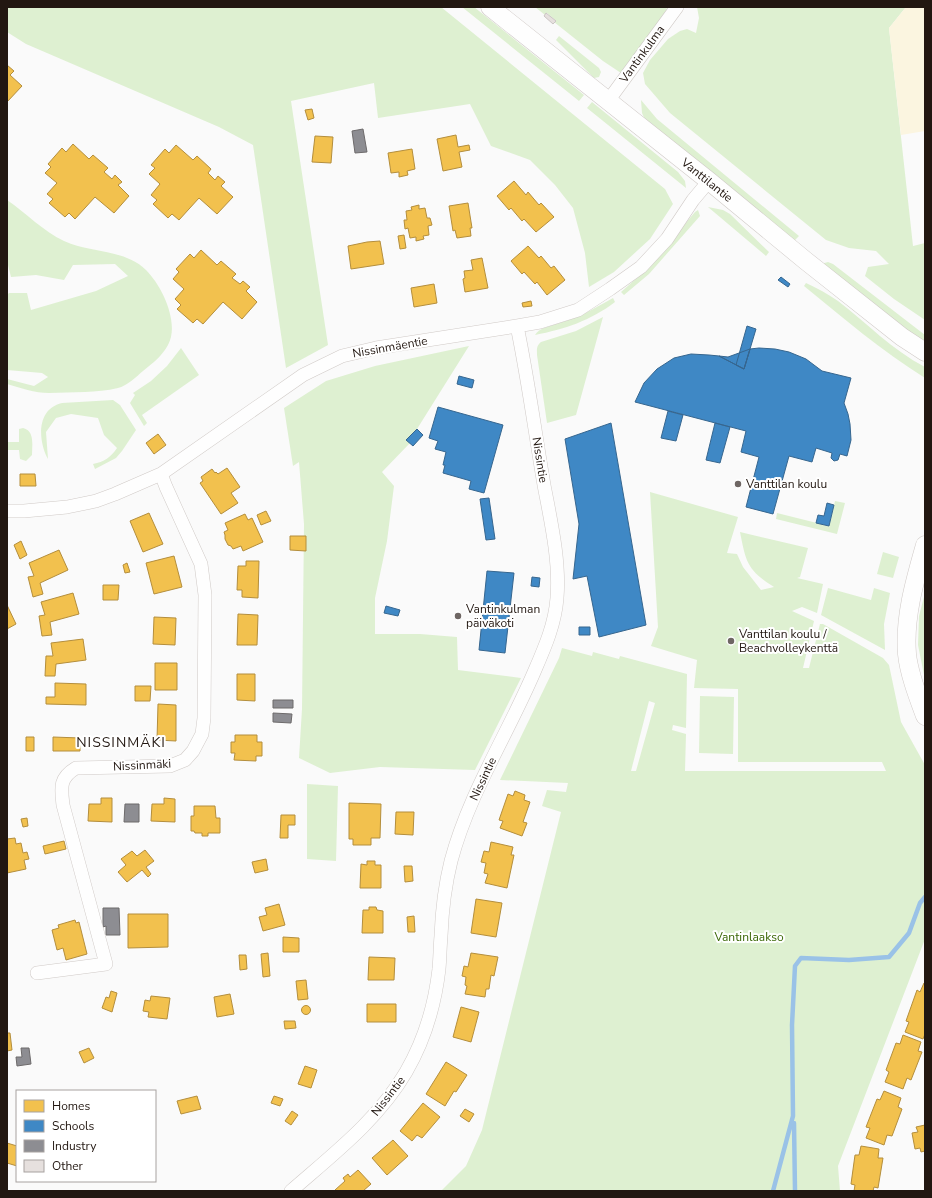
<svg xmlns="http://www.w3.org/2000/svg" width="932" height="1198" viewBox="0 0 932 1198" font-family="'Nunito Sans',sans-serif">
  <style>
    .green { fill: #def0d1; fill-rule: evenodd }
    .sand { fill: #fbf5e0 }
    .homes { fill: #f2c14e; stroke: #b48e3c }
    .schools { fill: #3f88c5; stroke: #36668f }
    .industry { fill: #8d8d92; stroke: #6d6a6b }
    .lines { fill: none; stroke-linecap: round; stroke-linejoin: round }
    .stream { stroke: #9ac2e7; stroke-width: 4.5 }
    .building { fill: #e6e0de; stroke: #cbc5c4 }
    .street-casing { stroke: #d0cac7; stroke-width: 14 }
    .secondary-casing { stroke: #d0cac7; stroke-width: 19 }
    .street { stroke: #fefefe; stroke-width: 13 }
    .secondary { stroke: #fefefe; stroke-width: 18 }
    .poi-dot { fill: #6e6663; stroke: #fff; stroke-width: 1.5 }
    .labels { text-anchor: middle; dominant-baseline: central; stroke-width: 4; stroke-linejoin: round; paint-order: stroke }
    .street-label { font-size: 12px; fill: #221711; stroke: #fff }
    .poi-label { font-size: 12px; fill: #221711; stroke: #fff; text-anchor: start }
    .park-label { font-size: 12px; fill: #396604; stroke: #fff }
    .quarter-label { font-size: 14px; letter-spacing: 1px; fill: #221711; stroke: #fff }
  </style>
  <rect width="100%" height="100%" fill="#fafafa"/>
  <path class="green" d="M7,7h434l224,182 8,15 -23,35 -36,33 -25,15 -4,-34 -12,-45 -18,-23 -25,-25 -39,-14 -21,-42 -92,14 -4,-35 -83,18 37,244 -42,23 -33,-223 -34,-18 -193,-83 -19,-12z
    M462,7h12l110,88 -5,6z
    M535,7h131l1,2 -43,66 -21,-14 -49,-39 1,-2 -8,-7 -2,2z
    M697,7h209l-17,21 24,218 12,-3v77l-31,-21 -29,-23 3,-9 21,-3 -13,-13 -27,-3 -23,-8 -156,-127 -25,-29 -2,-11 7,-13 18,-21 12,-8 7,-2 9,4 3,-15z
    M559,36l40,32 2,4 -2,5 -5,1 -38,-38z
    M641,100l16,19 142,117 -5,5 -148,-119 -4,-9z
    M592,102l86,70 7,9 1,7 -99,-80z
    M7,200c19,13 36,31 57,41 26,12 61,8 82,29 16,16 34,53 22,75 -6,11 -15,18 -25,26 -7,6 -16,15 -25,17 -11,3 -22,3 -33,4 -12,0 -24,1 -36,1 -14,0 -29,-5 -42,-9v-5l27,7 14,-9 -6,-4 -35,-3v-75l2,-2h18l4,17 65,-19 32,-15 -13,-12 -42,1 -9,15 -28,-5 -25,2 -4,-16z
    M708,207l15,3 7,4 39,38 -3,4z
    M698,210l2,6 -51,58 -25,21 -3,-3 25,-22 49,-58z
    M828,262l5,2 92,71v10l-104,-81z
    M806,283c11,5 22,11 32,18 29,22 54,49 87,66v11c-43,-27 -82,-60 -121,-92z
    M613,298l2,4c-25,19 -50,27 -80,33 4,-7 13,-8 21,-11 21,-6 38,-15 57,-26z
    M603,317l-27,98 -29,8 -10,-68c0,-5 -1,-9 4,-13l35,-11z
    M469,346l-52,83 -10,11 3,3 -28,29 12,14 -7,55 -12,57v36h45l37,3 1,33 63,8 -46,92 -95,-3 -50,6 -31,-15 3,-49 2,-185 -5,-62 -6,4 -9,-58 42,-27 49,-15z
    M181,348l18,27 -57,40 5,8 -3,3 -14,-23 5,-8 -2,-2 18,-12 16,-15z
    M113,400l7,5 16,25 -14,21 -6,7 -21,11 -2,-5c11,-2 18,-7 24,-16l-13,-13 -6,-17 -27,-4 -15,4 -10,14 2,27c-10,-18 -12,-50 14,-56z
    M23,428c12,3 9,17 9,27l-6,6 -6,-2 -1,-9h-12v-8h12v-13z
    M650,492l88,25 -11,36 10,1 6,13 18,23 13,-3c-27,-17 -28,-25 -34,-55l68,16 -8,29 -3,1 26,6 -6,29 -15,-6 -10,4 22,10 -11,47h6l11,-44h3l60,34 6,7 12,57 24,43v174l-87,227 2,25h-399l25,-25 16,-36 79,-318 -19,-6 5,-16 19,2 2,-9 -68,-3 59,-122 3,-10 30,8 1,-4 26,7 1,-3 67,18 -1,54 -13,-3 -1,5 14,4 -1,37h201l-4,-9h-144v-73l-44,-1 3,-28 -46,-14 7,-19zM649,701l6,2 -19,68h-5z
    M835,501l10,2 -8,31 -61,-15 1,-6 52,13z
    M883,552l16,5 -6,21 -16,-4z
    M828,588l43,12 3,-12 16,5 -6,31 1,26 -64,-35z
    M925,593v87l-7,-35 1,-29z
    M700,696l34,1 -1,57 -34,-1z
    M307,784l31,2 -2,75 -29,-2z"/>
  <path class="sand" d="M906,7h19v124l-24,4 -12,-107z"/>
  <path class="homes" d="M7,65l7,6 -4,4 12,11 -15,16z
    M312,109l2,9 -6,2 -3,-10z
    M456,135l2,12 11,-2 1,5 -11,2 3,15 -19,4 -6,-32z
    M315,136l18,1 -2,26 -19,-1z
    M73,144l16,15 4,-4 15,13 -4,4 8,7 3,-4 7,7 -4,3 11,11 -15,17 -19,-16 -20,22 -6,-6 -4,4 -16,-14 4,-4 -6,-5 10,-11 -12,-10 6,-6 -3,-3 14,-16 4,4z
    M176,145l17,15 4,-4 14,13 -3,4 7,7 3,-4 7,6 -4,4 12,11 -16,17 -18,-16 -20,22 -7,-6 -4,4 -15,-14 4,-4 -6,-5 9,-11 -11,-10 6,-6 -4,-3 14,-16 4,4z
    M412,149l3,20 -8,2 1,4 -9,2v-5l-8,1 -3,-20z
    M514,181l12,14 2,-3 11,13 2,-2 13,14 -18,15 -12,-13 -2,2 -11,-13 -2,2 -12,-14z
    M468,203l4,25h-2l1,8 -14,2 -2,-8 -2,1 -4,-25z
    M419,205v4l6,-1 2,10h3l2,7 -4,1 1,9 -6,1 1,3 -8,2v-4l-6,1 -2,-10 -3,1 -1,-9h3l-1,-9 6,-1 -1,-3z
    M404,235l2,13 -6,1 -2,-13z
    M380,241l4,23 -33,5 -3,-23 19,-4z
    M528,246l11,12 2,-2 10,12 3,-2 11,14 -18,15 -10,-13 -2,2 -11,-12 -2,2 -11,-13z
    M201,250l16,15 4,-4 15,13 -4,4 8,6 3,-3 7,6 -4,4 11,11 -15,17 -19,-17 -20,22 -6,-5 -4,4 -16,-14 4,-4 -6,-6 9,-10 -11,-10 6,-7 -3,-3 14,-15 4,4z
    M482,258l6,30 -23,4 -2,-13 2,-1 -1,-7 9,-1 -2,-10z
    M434,284l3,19 -23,4 -3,-19z
    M531,301l1,5 -9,1 -1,-4z
    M158,434l8,11 -12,9 -8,-11z
    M227,468l13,19 -9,6 7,10 -17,11 -21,-31 3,-2 -2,-4 11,-8 3,4 1,-1 2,2z
    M20,474h15l1,12h-16z
    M266,511l5,10 -10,4 -4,-10z
    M149,513l14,31 -20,8 -13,-31z
    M245,514l3,6 4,-2 11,24 -20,9 -2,-5 -8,3 -2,-3 -3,-1 -3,-6v-4l-1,-3 4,-2 -3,-7z
    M290,536h16v15l-16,-1z
    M21,541l6,14 -7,4 -6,-14z
    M59,550l9,20 -28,13 3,11 -10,3 -5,-20 6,-1 -5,-13z
    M174,556l8,31 -28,7 -8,-31z
    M246,561h13l-1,37 -16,-1v-7h-5l1,-24h8z
    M127,563l3,9 -5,1 -2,-8z
    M103,585h16l-1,15h-15z
    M73,593l6,21 -29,8 2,13 -10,1 -3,-20 6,-1 -4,-13z
    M7,605l9,19 -9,5z
    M238,614l20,1 -1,30h-20z
    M154,617l22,1 -1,27 -22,-1z
    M83,639l3,21 -30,4 -1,12h-10l1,-20h7l-2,-13z
    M155,663h22v27h-22z
    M237,674h18v27l-18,-1z
    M55,683l31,1v21l-40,-1v-7h9z
    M135,686h16l-1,15h-15z
    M158,704l18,1v36l-19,-1z
    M235,735h22v7h5v14h-6v5l-22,-1 1,-7h-4v-11h4z
    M26,737h8v14h-8z
    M53,737l27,1v13h-27z
    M515,791l10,4 -1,5 6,2 -7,20 4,1 -5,13 -22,-8 3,-7 -4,-1 9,-26 5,2z
    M101,798h11v24l-24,-1 1,-17h12z
    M164,798l11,1v23l-24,-1 1,-17h12z
    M349,803l32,1 -1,34h-9v7h-18v-6h-4z
    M194,806h21l1,12h4v15h-12v3h-6v-3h-7l-1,-2h-3v-15h3z
    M396,812h18l-1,23 -18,-1z
    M281,815h14v10h-7v13h-8z
    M27,818l1,8 -5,1 -2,-8z
    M15,838l1,6 5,-1 2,10 4,-1 2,7 -5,1 2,9 -19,4v-34z
    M64,841l2,8 -21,5 -2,-8z
    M491,842l22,5 -2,8h3l-7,33 -22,-5 3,-9 -4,-1 2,-10 -5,-1 3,-11 5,1z
    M145,850l9,11 -8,6 5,7 -3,3 -6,-7 -15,12 -9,-10 8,-7 -5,-6 11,-8 5,5z
    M266,859l2,11 -13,3 -3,-11z
    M367,861h8v4h6v23h-21l1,-24 6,1z
    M404,866h8l1,15 -8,1z
    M476,899l26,4 -6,34 -25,-4z
    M279,904l6,21 -22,6 -4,-14 8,-2 -2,-7z
    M369,907h7l1,3 6,1v22h-21l1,-23h6z
    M128,914h40v33l-40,1z
    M414,916l1,16h-7l-1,-15z
    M75,920l1,3 3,-1 8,32 -21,6 -3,-12 -6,2 -5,-20 7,-2 -1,-3z
    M283,937l16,1v14h-16z
    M268,953l2,23 -7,1 -2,-23z
    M471,953l27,4 -4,19 -3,-1 -2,14h-3l-1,8 -20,-3 2,-8 -2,-1 1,-8 -4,-1 2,-10 4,1z
    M239,955h7l1,14 -7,1z
    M369,957l26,1 -1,22h-26z
    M306,980l2,19 -10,1 -2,-19z
    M924,983h1v51l-2,5 -18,-7 4,-10 -3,-1 11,-31 3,2z
    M111,991l6,2 -5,19 -10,-4 4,-11 3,1z
    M230,994l4,20 -17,3 -3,-20z
    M151,996l19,2 -3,21 -19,-2 1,-5 -6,-1 2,-11 5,1z
    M367,1004h29v18h-29z
    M301.5 1010a4.5 4.5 0 1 1 9 0a4.5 4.5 0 1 1-9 0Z
    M461,1007l18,5 -8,30 -18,-5z
    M284,1021h11l1,7 -11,1z
    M7,1033h3l2,17 -5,1z
    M903,1035l18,7 -3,9 4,1 -11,28 -4,-2 -4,11 -18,-7 4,-10 -3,-2 10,-27 4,1z
    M89,1048l5,10 -10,5 -5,-11z
    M446,1062l21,13 -11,17 -2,-1 -9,15 -19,-12z
    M305,1066l12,4 -6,18 -13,-4z
    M884,1091l17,7 -3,9 4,2 -10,27 -5,-1 -3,10 -18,-7 4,-10 -4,-1 11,-28 3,1z
    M197,1096l4,13 -20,5 -4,-13z
    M274,1096l9,3 -3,7 -9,-3z
    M423,1103l17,14 -18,21 -5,-3 -5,6 -12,-10z
    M465,1109l9,5 -5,8 -9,-6z
    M292,1111l6,4 -7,10 -6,-4z
    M925,1125v26l-4,1 -1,-4 -5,1 -3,-16 6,-1 -2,-5z
    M393,1140l15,16 -21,19 -15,-17z
    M7,1143l10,3v20l-10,-3z
    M861,1146l18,3 -1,9h5l-5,30 -4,-1 -1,4h-19l1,-6 -4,-1 4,-29h4z
    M358,1170l13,14 -8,7h-28v-1l10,-9 -2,-3 5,-4 2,3z"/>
  <path class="schools" d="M781,277l9,7 -2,3 -10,-7z
    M747,326l9,3 -12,40 -8,-4z
    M759,348l16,1 14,3 17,7 16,12 29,7 -7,25 4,11 2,10 1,16 -4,16 -7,-2 -2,6 -4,1 -3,-3 1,-5 -16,-5 -4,14 -23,-6 -16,58 -27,-7 13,-50 -18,-5 5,-21 -111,-29 9,-19 13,-14 17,-11 17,-4 18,1 10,1 25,13 6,-20z
    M750,349l-6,20 -25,-13 9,1z
    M459,376l15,4 -2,8 -15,-4z
    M438,407l65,18 -19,68 -15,-4 2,-8 -28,-8 2,-8h-2l3,-13 -11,-3 3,-8 -9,-3z
    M668,411l15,4 -7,26 -15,-3z
    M611,423l35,202 -47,12 -12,-61 -14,3 6,-55 -14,-85z
    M715,423l15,4 -10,36 -14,-3z
    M417,429l6,6 -10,11 -7,-6z
    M489,498l6,41 -9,1 -6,-41z
    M827,503l7,2 -5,21 -13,-3 2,-8 6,1z
    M487,571l27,2 -9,80 -26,-3z
    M532,577l8,1 -1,9 -8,-1z
    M386,606l14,4 -2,6 -14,-3z
    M579,627h11v8h-11z"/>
  <path class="industry" d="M363,129l4,23 -12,1 -3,-22z
    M273,700h20v8h-20z
    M273,713l19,1 -1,9 -18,-1z
    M125,804h14v18h-15z
    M103,908h16l1,27h-14v-9l-3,1z
    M21,1048h8l2,16 -14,2 -1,-9h6z"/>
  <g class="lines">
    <path class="stream" d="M794,1123l1,68
      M773,1191l20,-75 -1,-91 3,-59 6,-8 48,2 40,-3 20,-24 11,-30 5,-6"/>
  </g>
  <path class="building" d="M546,13l10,8 -3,3 -9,-8z"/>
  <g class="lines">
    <g class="street-casing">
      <path id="street" d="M608,101l69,-94
        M7,511h17l43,-4 29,-6 19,-7 46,-20 142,-99 39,-19 34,-8 141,-22 23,-4 38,-12 32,-21 31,-22 26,-28 26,-39 16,-19
        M37,973l69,-9 -43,-159c-2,-17 -4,-27 13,-37l94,-2 15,-6 8,-9 9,-17 2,-16 1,-123 -4,-31 -35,-77 -5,-13
        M291,1191c41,-36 87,-71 115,-119 18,-31 29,-68 33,-103 1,-11 1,-22 2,-33 1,-26 4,-51 10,-75 18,-68 57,-127 84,-191 10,-23 20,-46 22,-72 3,-37 -6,-76 -13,-113 -9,-53 -16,-106 -27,-159"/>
    </g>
    <g class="secondary-casing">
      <path id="secondary" d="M490,7l219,174 97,80 96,76 23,15
        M925,545c-10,35 -21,72 -18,109 2,20 11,43 18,62"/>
    </g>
    <use href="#street" class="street"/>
    <use href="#secondary" class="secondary"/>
  </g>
  <g class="poi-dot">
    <circle cx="738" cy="484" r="4"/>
    <circle cx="458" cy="616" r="4"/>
    <circle cx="731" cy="641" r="4"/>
  </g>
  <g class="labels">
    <g class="street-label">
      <text transform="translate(642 54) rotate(-54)">Vantinkulma</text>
      <text transform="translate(707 180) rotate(39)">Vanttilantie</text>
      <text transform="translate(390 347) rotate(-10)">Nissinmäentie</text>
      <text transform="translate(540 460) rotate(81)">Nissintie</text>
      <text transform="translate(142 765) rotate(-3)">Nissinmäki</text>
      <text transform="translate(483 779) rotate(-65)">Nissintie</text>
      <text transform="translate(388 1096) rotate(-52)">Nissintie</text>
    </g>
    <g class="poi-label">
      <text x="746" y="484">Vanttilan koulu</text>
      <text x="466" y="609">Vantinkulman<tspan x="466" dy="14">päiväkoti</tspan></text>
      <text x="739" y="634">Vanttilan koulu /<tspan x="739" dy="14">Beachvolleykenttä</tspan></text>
    </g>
    <g class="park-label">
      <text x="749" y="937">Vantinlaakso</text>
    </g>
    <g class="quarter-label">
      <text x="121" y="742">NISSINMÄKI</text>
    </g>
  </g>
  <rect width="932" height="1198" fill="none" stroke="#221711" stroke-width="16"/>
  <rect x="16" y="1090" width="140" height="92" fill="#ffffff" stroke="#a7a2a0"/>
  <rect x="24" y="1100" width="20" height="12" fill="#f2c14e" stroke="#a7a2a0"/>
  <text x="52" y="1110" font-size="12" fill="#221711">Homes</text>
  <rect x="24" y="1120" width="20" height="12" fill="#3f88c5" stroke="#a7a2a0"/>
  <text x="52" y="1130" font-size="12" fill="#221711">Schools</text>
  <rect x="24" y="1140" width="20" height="12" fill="#8d8d92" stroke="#a7a2a0"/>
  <text x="52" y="1150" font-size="12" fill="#221711">Industry</text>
  <rect x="24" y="1160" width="20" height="12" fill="#e6e0de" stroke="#a7a2a0"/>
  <text x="52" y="1170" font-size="12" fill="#221711">Other</text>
</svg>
